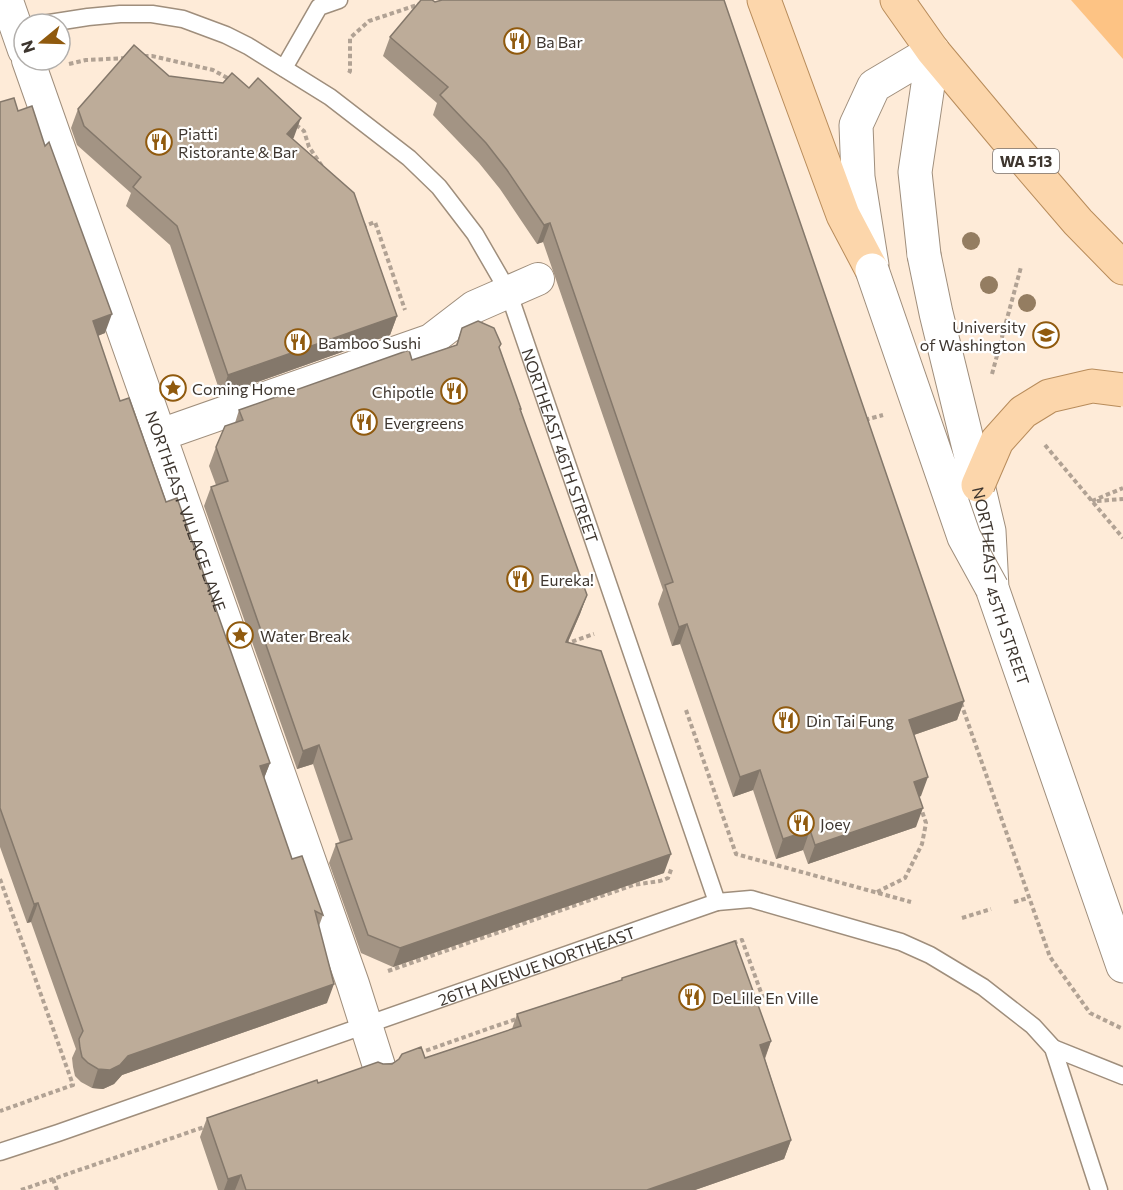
<svg xmlns="http://www.w3.org/2000/svg" width="1123" height="1190" viewBox="0 0 1123 1190" font-family="Commissioner,sans-serif">
  <style>
    .green { fill: #fdc384 }
    .lines { fill: none; stroke-linecap: round; stroke-linejoin: round }
    .lane-casing { stroke: #9f8e7c; stroke-width: 19 }
    .street-casing { stroke: #9f8e7c; stroke-width: 34 }
    .secondary-casing { stroke: #9f8e7c; stroke-width: 35 }
    .primary-casing { stroke: #b88c5b; stroke-width: 35 }
    .path { stroke: #b1a294; stroke-width: 4; stroke-dasharray: 4.5 3; stroke-linecap: butt }
    .lane { stroke: #fff; stroke-width: 16 }
    .street { stroke: #fff; stroke-width: 32 }
    .secondary { stroke: #fff; stroke-width: 33 }
    .primary { stroke: #fcd6ab; stroke-width: 33 }
    .secondary-bridge-casing { stroke: #9f8e7c; stroke-width: 35; stroke-linecap: butt }
    .primary-bridge-casing { stroke: #b88c5b; stroke-width: 35; stroke-linecap: butt }
    .secondary-bridge { stroke: #fff; stroke-width: 33 }
    .primary-bridge { stroke: #fcd6ab; stroke-width: 33 }
    .tree { fill: #947d61 }
    .wall { fill: #a39484 }
    .shaded-wall { fill: #84786b }
    .building { fill: #bdac99; stroke: #84786b; stroke-width: 1.5 }
    .labels { text-anchor: middle; dominant-baseline: central; stroke-width: 4.5; stroke-linejoin: round; paint-order: stroke }
    .shield { fill: #fff; stroke: #78726d; stroke-width: 1.5 }
    .shield-label { font-size: 15px; font-weight: bold; fill: #3e362f }
    .poi-label { font-size: 16px; fill: #3e362f; stroke: #fff; text-anchor: start }
    .street-label { font-size: 16px; fill: #3e362f; stroke: #fff }
  </style>
  <rect width="100%" height="100%" fill="#feebd8"/>
  <path class="green" d="M1071,0h52v59z"/>
  <g class="lines">
    <g class="lane-casing">
      <g id="lane">
        <path id="s1" d="M43,24l45,-7 32,-3h32l31,5 43,16 22,11 82,51 79,61 30,29 36,47 33,57 209,611"/>
        <path d="M284,68l35,-61 20,-7"/>
        <path d="M1053,1048l70,28"/>
        <path id="s2" d="M0,1152l58,-19 616,-216 43,-15 34,-3 150,43 29,13 53,32 50,39 20,22 46,142"/>
      </g>
    </g>
    <g class="street-casing">
      <g id="street">
        <path d="M8,4l16,46"/>
        <path id="s3" d="M28,60l325,924 26,82"/>
        <path d="M160,435l271,-95 43,-33 64,-28"/>
      </g>
    </g>
    <g class="secondary-casing">
      <g id="secondary">
        <path d="M924,255l-9,-83 18,-121"/>
        <path d="M872,265l-14,-88 -2,-52 18,-39 59,-35"/>
        <path id="s4" d="M978,485l11,46 3,57 131,378"/>
      </g>
    </g>
    <g class="primary-casing">
      <path id="primary" d="M764,0l79,215 29,55
        M897,0l36,51 72,86 73,85 45,46"/>
    </g>
    <path class="path" d="M144,56h8l61,14 18,10
      M69,64l17,-4 41,-2
      M349,73l1,-2v-33l19,-17 51,-17
      M296,125l8,6 5,16 13,19
      M362,227l13,-5 30,88
      M992,374l29,-107
      M865,420l18,-5
      M1045,445l78,93
      M1092,501l31,-13
      M1097,501l26,-2
      M565,644l29,-10
      M961,703l89,254 40,56 33,16
      M686,710l50,144 175,48
      M0,879l73,206 -73,26
      M877,892l28,-14 17,-34 4,-21 -5,-15
      M1014,902l14,-4
      M962,918l29,-9
      M733,943l9,-3 21,58
      M388,971l245,-86 27,-4 8,-3 4,-11
      M419,1053l100,-35
      M53,1179l4,11
      M21,1190l186,-64"/>
    <use href="#lane" class="lane"/>
    <use href="#street" class="street"/>
    <use href="#secondary" class="secondary"/>
    <use href="#primary" class="primary"/>
    <g class="secondary-bridge-casing">
      <path id="secondary-bridge" d="M924,255l12,58 42,172
        M872,270l92,267 28,51"/>
    </g>
    <g class="primary-bridge-casing">
      <path id="primary-bridge" d="M978,485l19,-44 26,-29 26,-16 43,-10 31,4"/>
    </g>
    <use href="#secondary-bridge" class="secondary-bridge"/>
    <use href="#primary-bridge" class="primary-bridge"/>
  </g>
  <g class="tree">
    <circle cx="971" cy="241" r="9"/>
    <circle cx="989" cy="285" r="9"/>
    <circle cx="1027" cy="303" r="9"/>
  </g>
  <path class="wall" d="M421,0l543,701 -7,19 -43,15 7,61 -2,1 -3,30 -108,37 -5,-14 -27,9 -23,-69 -20,7 -53,-153 -8,2 -14,-42 5,-14 -120,-348 -6,2 -37,-55 -21,-26 -46,-48 4,-12 -54,-47 7,-19z
    M169,76l125,61 -1,2 104,177 -7,19 -169,60 -51,-150 -44,-39 5,-13 -54,-48 -6,-17 7,-19z
    M0,102l18,9 87,222 -7,3 22,65 46,101 104,261 -6,15 28,81 31,56 -4,11 8,77 -205,72 -8,9 -11,5 -11,-1 -11,-6 -6,-6 -2,-9 -1,-9 4,-9 -45,-127 -4,1 -27,-76z
    M462,328l37,19 22,62 -1,2 67,184 -7,19 -12,28 96,231 -271,94 -32,-14 -32,-90 7,-19 4,-1 -27,-79 -16,5 -93,-263 7,-19 5,-2 -7,-19 7,-19 19,-24 4,-13 173,-50 44,-15z
    M622,978l149,63 -6,18 26,81 -7,19 -89,31h-477l-18,-53 7,-19 111,-35 65,-19 42,-6 87,-29 5,-15 104,-34z"/>
  <path class="shaded-wall" d="M301,118l-7,19 -14,16 7,-19z
    M550,223l-7,19 -6,2 7,-19z
    M112,314l-7,19 -19,7 7,-19z
    M397,316l-7,19 -169,60 7,-20z
    M587,595l-7,19 -20,46 6,-18z
    M687,624l-7,20 -8,2 7,-19z
    M964,701l-7,19 -55,19 7,-19z
    M319,745l-6,19 -16,5 6,-18z
    M270,763l-7,18 -3,-15z
    M760,770l-7,20 -20,7 7,-20z
    M928,777l-7,19 -14,5 7,-19z
    M923,808l-7,19 -108,37 7,-19z
    M810,830l-7,20 -27,9 7,-20z
    M671,854l-7,19 -271,94 7,-19z
    M38,903l-7,19 -4,1 7,-19z
    M334,984l-7,19 -205,72 -8,9 -11,5 -11,-1 6,-19 30,-13z
    M771,1041l-7,19 -4,-15z
    M791,1140l-7,19 -89,31h-48z
    M241,1175l-6,15h-11l4,-11z"/>
  <path class="building" d="M421,0h11l3,2 7,-2h282l240,701 -55,19 19,57 -14,5 9,26 -108,37 -5,-15 -27,9 -23,-69 -20,7 -53,-153 -8,3 -14,-42 8,-3 -123,-359 -6,2 -37,-55 -21,-27 -46,-48 8,-8 -58,-50z
    M134,45l35,31 54,7 9,-10 17,15 9,-10 43,40 -14,16 67,59 43,123 -169,59 -51,-149 -44,-39 8,-10 -57,-51 -6,-17z
    M14,98l4,13 14,-5 13,40 4,-4 63,172 -19,7 27,80 9,-3 37,104 11,-4 93,265 -10,3 32,93 10,-3 21,59 -8,-4 19,73 -206,72 -8,9 -10,5 -12,-1 -10,-6 -6,-6 -2,-9 -1,-9 4,-8 -45,-128 -4,1 -34,-96v-706z
    M478,321l16,7 7,16 -2,3 22,62h-1l67,186 -21,47 35,9 70,203 -271,94 -32,-13 -32,-91 16,-5 -33,-94 -16,6 -92,-264 17,-6 -12,-34 9,-21 18,-6 -4,-10 170,-60 3,10 45,-15 5,-17z
    M735,941l36,100 -11,4 31,95 -144,50h-401l-5,-15 -13,4 -21,-61 110,-38 1,3 60,-21 5,2h9l7,-5 3,-5 19,-7 4,11 96,-32 -4,-12 105,-34v-2z"/>
  <defs>
    <g id="restaurant-ring" transform="scale(1.35)"><circle r="9.5" fill="#fff" stroke="#905a0e" stroke-width="1.5"/><path d="M-5-6h1v4h1v-4h1v4h1v-4h1v5L-1.5 .5V6h-2V.5L-5-1ZM5-6V6H3V1.5H1.5Q1.5-4 5-6Z" fill="#905a0e"/></g>
    <g id="university-ring" transform="scale(1.35)"><circle r="9.5" fill="#fff" stroke="#905a0e" stroke-width="1.5"/><path d="M0-5L7-2L0 1L-7-2ZM-4 1L0 2.5L4 1V4Q0 6-4 4Z" fill="#905a0e"/></g>
    <g id="sight-ring" transform="scale(1.35)"><circle r="9.5" fill="#fff" stroke="#905a0e" stroke-width="1.5"/><path d="M0-6L1.8-2.2L6-1.7L2.9 1.2L3.7 5.4L0 3.3L-3.7 5.4L-2.9 1.2L-6-1.7L-1.8-2.2Z" fill="#905a0e"/></g>
  </defs>
  <g fill-rule="evenodd">
    <use href="#restaurant-ring" x="517" y="41"/>
    <use href="#restaurant-ring" x="159" y="142"/>
    <use href="#university-ring" x="1046" y="335"/>
    <use href="#restaurant-ring" x="298" y="342"/>
    <use href="#sight-ring" x="173" y="388"/>
    <use href="#restaurant-ring" x="454" y="391"/>
    <use href="#restaurant-ring" x="364" y="422"/>
    <use href="#restaurant-ring" x="520" y="579"/>
    <use href="#sight-ring" x="240" y="635"/>
    <use href="#restaurant-ring" x="786" y="720"/>
    <use href="#restaurant-ring" x="801" y="823"/>
    <use href="#restaurant-ring" x="692" y="997"/>
  </g>
  <g class="labels">
    <rect class="shield" x="993" y="149" width="66" height="24" rx="4.5"/>
    <g class="shield-label">
      <text x="1026" y="161">WA 513</text>
    </g>
    <g class="poi-label">
      <text x="536" y="41">Ba Bar</text>
      <text x="178" y="133">Piatti<tspan x="178" dy="18">Ristorante &amp; Bar</tspan></text>
      <text x="1026" y="326" text-anchor="end">University<tspan x="1026" dy="18">of Washington</tspan></text>
      <text x="318" y="342">Bamboo Sushi</text>
      <text x="192" y="388">Coming Home</text>
      <text x="434" y="391" text-anchor="end">Chipotle</text>
      <text x="384" y="422">Evergreens</text>
      <text x="540" y="579">Eureka!</text>
      <text x="260" y="635">Water Break</text>
      <text x="806" y="720">Din Tai Fung</text>
      <text x="820" y="823">Joey</text>
      <text x="712" y="997">DeLille En Ville</text>
    </g>
    <g class="street-label">
      <text stroke="none"><textPath href="#s1" startOffset="738">NORTHEAST 46TH STREET</textPath></text>
      <text stroke="none"><textPath href="#s3" startOffset="478">NORTHEAST VILLAGE LANE</textPath></text>
      <text stroke="none"><textPath href="#s4" startOffset="104">NORTHEAST 45TH STREET</textPath></text>
      <text stroke="none"><textPath href="#s2" startOffset="568">26TH AVENUE NORTHEAST</textPath></text>
    </g>
  </g>
  <g transform="translate(42 42) rotate(251)"><circle r="28" fill="#ffffff" stroke="#b2afac" stroke-width="1.5"/>
  <path d="M0-4.5L10 22L0 15L-10 22Z" fill="#905a0e"/>
  <text y="-9" font-size="16" font-weight="bold" text-anchor="middle" fill="#3e362f">N</text>
  </g>
</svg>
